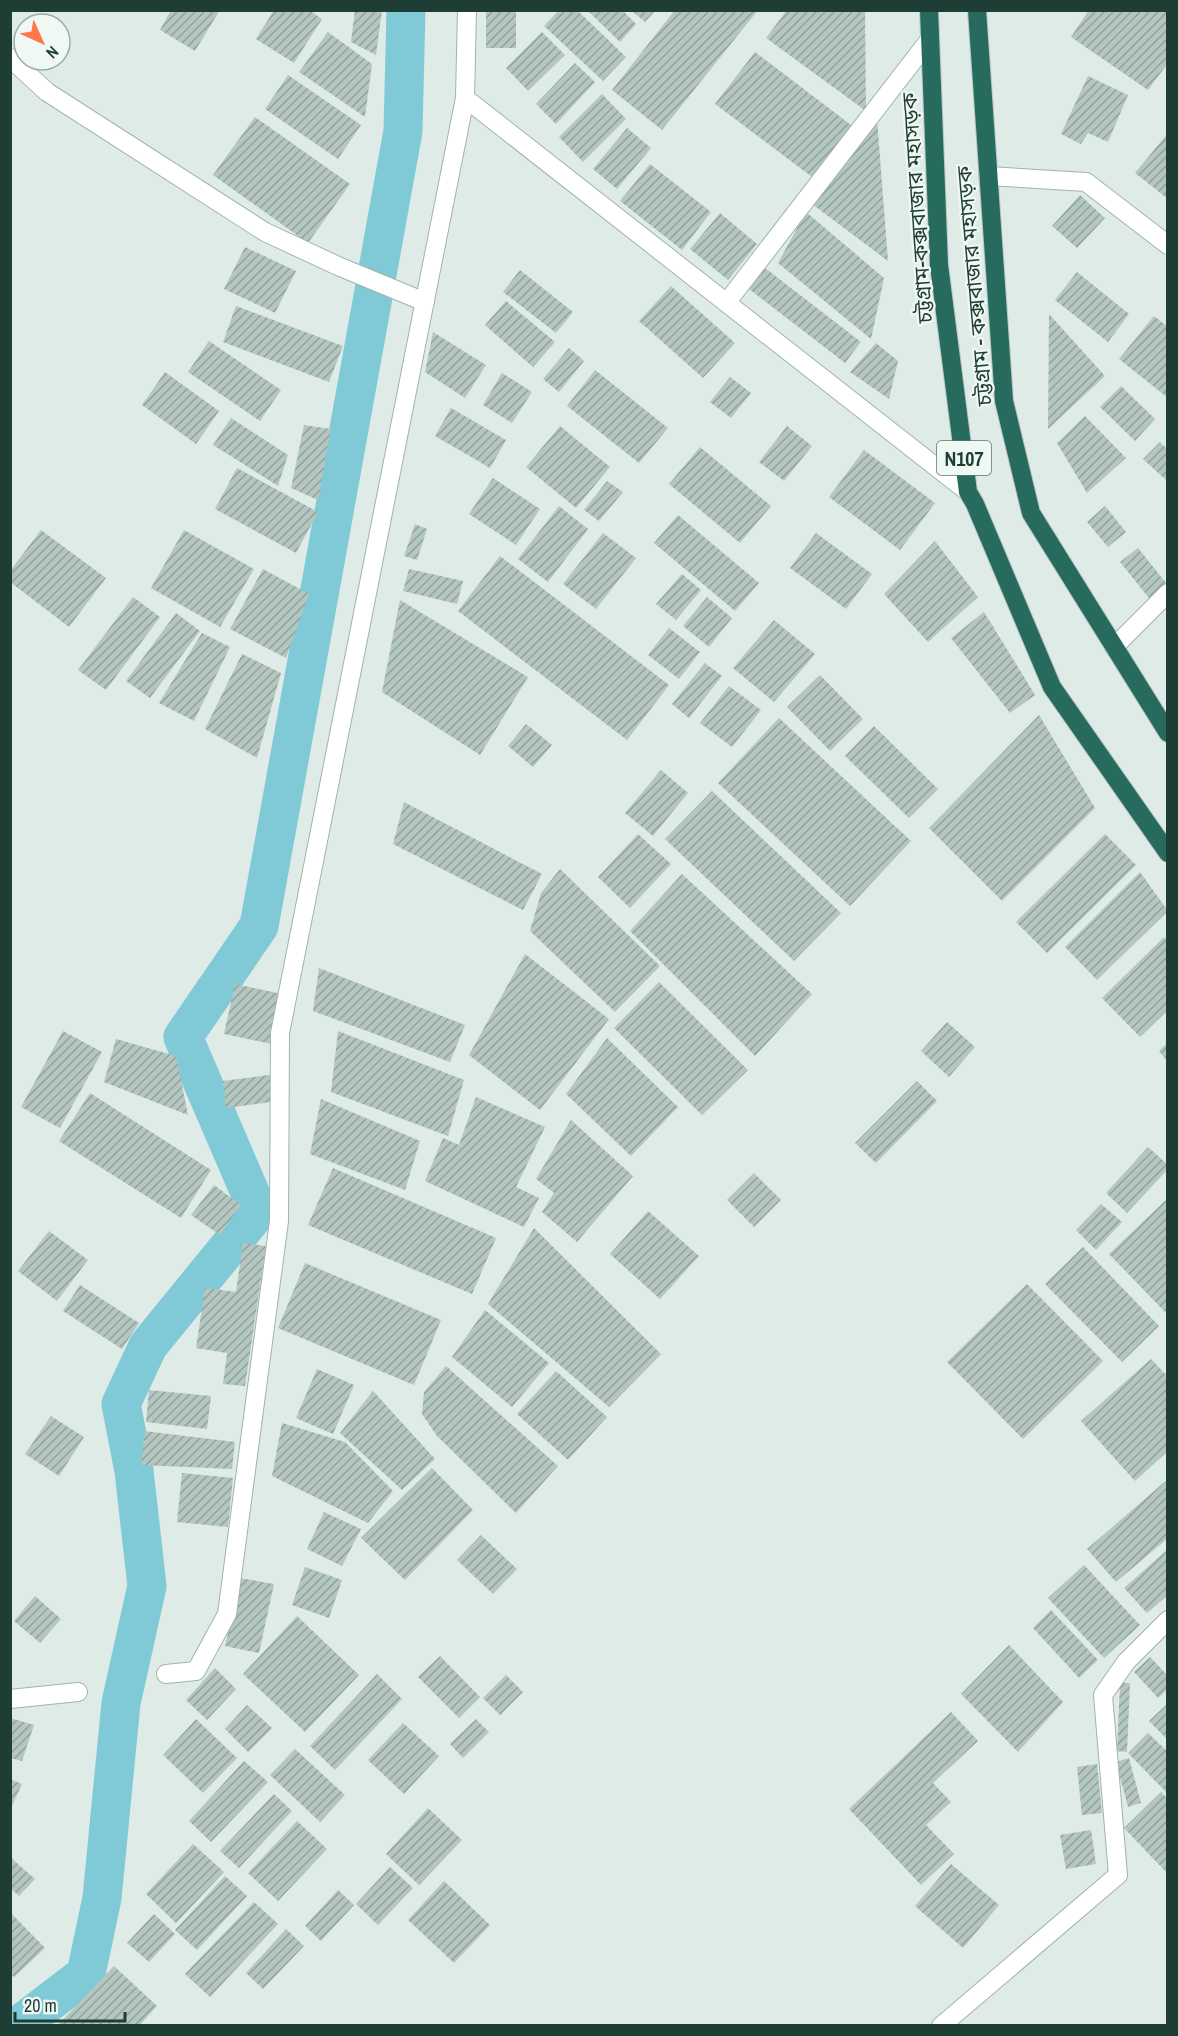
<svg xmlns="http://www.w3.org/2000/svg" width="1178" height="2036" viewBox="0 0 1178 2036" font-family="'Archivo Narrow','Noto Sans Bengali',sans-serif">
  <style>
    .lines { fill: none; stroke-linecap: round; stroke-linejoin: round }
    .canal { stroke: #80c9d6; stroke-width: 39 }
    .building { fill: url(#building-hatch) }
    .street-casing { stroke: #a1b3ad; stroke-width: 20 }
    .highway-casing { stroke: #bcc5c2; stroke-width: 20 }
    .street { stroke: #fff; stroke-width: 18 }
    .highway { stroke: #276b5e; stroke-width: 18 }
    .labels { text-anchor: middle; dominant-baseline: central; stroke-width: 4.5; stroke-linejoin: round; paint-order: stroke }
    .shield { fill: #eff8f3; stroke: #5d756d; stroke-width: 1.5 }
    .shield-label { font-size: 20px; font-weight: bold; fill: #1e3d34 }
    .street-label { font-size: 21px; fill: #1e3d34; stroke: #eff8f3 }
  </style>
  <defs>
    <pattern id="building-hatch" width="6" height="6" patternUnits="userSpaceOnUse" patternTransform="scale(1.5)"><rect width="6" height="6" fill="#b3c6bf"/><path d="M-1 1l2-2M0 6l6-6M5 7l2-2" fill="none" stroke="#91a29c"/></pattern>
  </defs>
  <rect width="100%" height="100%" fill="#deebe6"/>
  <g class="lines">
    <path class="canal" d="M18,2026l68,-52 16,-76 19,-195 26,-117 -13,-115 -13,-67 27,-58 110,-135 -75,-174 76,-111 144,-795 3,-121"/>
  </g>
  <path class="building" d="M171,10h49l-25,41 -35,-21z
    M274,10h35l13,9 -28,44 -38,-24z
    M355,10h27l-6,45 -25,-13z
    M486,10h30v38h-30z
    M559,10h18l49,47 -23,24 -59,-55z
    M587,10h35l14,14 -16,18z
    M631,10h25l-11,12z
    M675,10h83l-96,120 -50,-40z
    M787,10h78l1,101 -100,-73z
    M1089,10h79v53l-20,27 -77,-53z
    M328,32l44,32 -7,53 -66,-45z
    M542,32l23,23 -37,36 -22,-23z
    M755,52l100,76 -39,52 -101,-76z
    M575,63l20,19 -39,42 -20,-20z
    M288,75l73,50 -23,34 -73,-50z
    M1088,76l40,19 -20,47 -20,-9 -7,11 -20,-10z
    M602,94l24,25 -43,43 -24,-25z
    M255,117l95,67 -42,59 -95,-68z
    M877,119l11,142 -76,-57z
    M627,128l24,20 -34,41 -24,-20z
    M1168,133v66l-33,-26z
    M650,164l61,48 -29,38 -62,-49z
    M1080,195l25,23 -28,30 -25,-22z
    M806,212l78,66 -13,61 -93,-76z
    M720,213l37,31 -29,36 -38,-31z
    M245,247l51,24 -21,42 -51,-24z
    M765,268l96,74 -16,21 -96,-74z
    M520,270l53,42 -17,21 -53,-41z
    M1077,272l52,42 -21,28 -53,-42z
    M671,286l64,57 -32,35 -64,-57z
    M506,301l49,41 -22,25 -48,-42z
    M236,306l107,40 -14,36 -106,-40z
    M1049,314l56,62 -57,53z
    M1154,316l14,11v71l-49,-39z
    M433,332l53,33 -21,33 -40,-26z
    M209,341l72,49 -21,31 -72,-49z
    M876,343l22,18 -9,38 -39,-27z
    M569,348l15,13 -25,31 -16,-13z
    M595,370l73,58 -29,35 -72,-57z
    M165,372l54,39 -23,33 -54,-39z
    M502,373l30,19 -20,31 -29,-18z
    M730,377l21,16 -20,25 -21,-16z
    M1121,386l34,33 -20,22 -35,-34z
    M451,408l55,32 -16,28 -55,-32z
    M1085,416l41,42 -39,35 -30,-50z
    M231,418l57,37 -10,31 -65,-41z
    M304,425l27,4 -13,71 -27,-12z
    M560,426l50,41 -34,41 -50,-41z
    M787,426l25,20 -28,35 -25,-19z
    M1160,442l8,8v32l-25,-23z
    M700,447l71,59 -31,37 -71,-59z
    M864,450l71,53 -35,47 -71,-53z
    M237,468l81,44 -22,41 -81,-44z
    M493,478l47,31 -24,36 -47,-31z
    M607,481l16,11 -24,29 -15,-11z
    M559,506l29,23 -40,53 -30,-23z
    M1105,506l21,26 -18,15 -21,-25z
    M678,515l81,68 -24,28 -81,-68z
    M415,524l12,5 -10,31 -13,-4z
    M41,530l65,48 -37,49 -59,-45v-11z
    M184,530l70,39 -34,58 -69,-39z
    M603,533l33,25 -40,51 -33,-25z
    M816,533l56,41 -26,35 -56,-41z
    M935,541l43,56 -50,45 -44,-48z
    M1138,548l29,36 -18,14 -29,-36z
    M500,556l169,129 -42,55 -169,-129z
    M263,569l46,25 -23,64 -56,-29z
    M409,569l54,12 -6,23 -54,-13z
    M682,574l19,16 -25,30 -20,-16z
    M133,597l27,20 -54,73 -28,-20z
    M707,597l25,21 -23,29 -26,-21z
    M400,600l128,77 -48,78 -98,-63z
    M984,612l51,83 -25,18 -59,-75z
    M176,613l24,18 -50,67 -24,-17z
    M774,620l41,34 -41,48 -41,-34z
    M669,628l31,24 -21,27 -31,-24z
    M202,633l28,14 -36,74 -35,-18z
    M242,654l39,19 -24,85 -52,-29z
    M705,663l17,13 -33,42 -17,-14z
    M820,675l43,44 -33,32 -43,-44z
    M729,686l32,24 -29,37 -32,-24z
    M1039,715l56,93 -93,93 -73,-73z
    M779,718l132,123 -61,65 -132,-123z
    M526,724l26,21 -19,22 -25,-21z
    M874,726l64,63 -29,29 -64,-62z
    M661,770l27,23 -35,43 -28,-23z
    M712,791l129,122 -47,48 -129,-122z
    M404,802l138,72 -19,36 -130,-66z
    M638,834l33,30 -41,44 -32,-31z
    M1105,834l31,31 -89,88 -31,-31z
    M560,869l100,97 -45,46 -85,-81 11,-38z
    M1140,872l28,39 -71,69 -32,-33z
    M682,874l130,120 -57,62 -125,-125z
    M1164,937l4,4v69l-28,27 -38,-39z
    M525,954l84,65 -69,91 -71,-55z
    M319,968l146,57 -15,37 -137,-51z
    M659,982l89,88 -46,45 -88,-87z
    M235,984l47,10 -10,50 -48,-10z
    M947,1022l28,25 -26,30 -28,-26z
    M63,1031l39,21 -42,76 -39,-21z
    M338,1031l126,49 -16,56 -117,-44z
    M607,1038l71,69 -47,49 -65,-62z
    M116,1039l60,17 12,59 -84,-33z
    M1168,1042v20l-9,-11z
    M276,1074l3,27 -53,7 -3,-27z
    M917,1081l20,20 -61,62 -21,-20z
    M90,1093l121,77 -30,48 -122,-77z
    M476,1097l69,30 -29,60 23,11 -15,29 -99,-46 18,-43 16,7z
    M321,1099l99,42 -15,49 -95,-36z
    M571,1120l62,56 -56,66 -35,-30 12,-19 -18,-14z
    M1148,1147l20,18v4l-41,44 -21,-20z
    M333,1168l163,70 -24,56 -164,-69z
    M754,1173l27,27 -27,27 -27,-27z
    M214,1185l27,20 -21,30 -29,-20z
    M1168,1198v111l-3,3 -56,-58z
    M1101,1204l21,18 -26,28 -20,-20z
    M648,1211l51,45 -39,43 -50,-45z
    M534,1228l127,126 -52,53 -121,-103z
    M49,1231l39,29 -31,41 -39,-30z
    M243,1243l23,3 -21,140 -22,-2 4,-31 -31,-5 9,-60 31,4z
    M1083,1247l76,79 -37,36 -77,-78z
    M305,1263l136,57 -27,65 -136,-57z
    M1027,1284l76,77 -80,78 -76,-77z
    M80,1285l59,38 -17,26 -59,-38z
    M485,1310l64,53 -37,44 -60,-50z
    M1151,1359l17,18v74l-33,30 -54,-60z
    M446,1366l112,100 -42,47 -79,-77 -15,-22 2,-22z
    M317,1369l37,16 -21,49 -37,-16z
    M556,1371l51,46 -39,43 -51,-46z
    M149,1390l62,6 -4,33 -61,-7z
    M373,1391l62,68 -33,31 -62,-57z
    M51,1416l33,21 -25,39 -34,-22z
    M282,1423l63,19 48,49 -25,32 -96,-47z
    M145,1431l90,11 -3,27 -91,-4z
    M432,1468l41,42 -68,70 -44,-42z
    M182,1473l51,5 -5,49 -51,-5z
    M1168,1479v59l-52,44 -29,-33z
    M324,1512l37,17 -19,37 -35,-17z
    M481,1535l36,34 -24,25 -36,-34z
    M1168,1549v46l-21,18 -23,-25z
    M1084,1565l56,60 -36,33 -56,-60z
    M305,1567l37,13 -13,38 -37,-13z
    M240,1578l34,6 -15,69 -34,-7z
    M35,1596l26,23 -21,24 -26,-22z
    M1051,1610l47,50 -19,18 -46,-50z
    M297,1616l62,59 -54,57 -62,-58z
    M1009,1645l54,57 -45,50 -57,-58z
    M440,1656l40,41 -21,21 -41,-41z
    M1150,1657l18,19v13l-10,9 -24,-26z
    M215,1668l21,21 -29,31 -21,-20z
    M377,1674l25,25 -67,71 -25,-24z
    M506,1675l17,17 -23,23 -17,-17z
    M1120,1683h10l-3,69 -10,-1z
    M1168,1703v37l-19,-19z
    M247,1705l25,23 -24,24 -23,-23z
    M951,1712l27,29 -45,42 18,19 -25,23 28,29 -33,31 -72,-76z
    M10,1718l24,7 -12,36 -12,-3z
    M196,1719l41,39 -34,35 -40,-38z
    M476,1719l13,13 -26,26 -13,-14z
    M403,1723l36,33 -35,38 -36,-34z
    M1148,1733l20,19v42l-40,-41z
    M295,1749l50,46 -25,27 -50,-47z
    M1129,1758l12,45 -13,4 -12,-45z
    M244,1761l24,21 -57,60 -22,-21z
    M1097,1764l5,49 -20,2 -5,-48z
    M10,1779l12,5 -12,26z
    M1161,1792l7,7 -2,73 -42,-44z
    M274,1794l18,17 -53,57 -19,-17z
    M428,1808l34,32 -43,45 -33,-31z
    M297,1821l30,28 -49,52 -30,-28z
    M1091,1830l5,34 -30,5 -6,-34z
    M193,1844l31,28 -48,51 -30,-29z
    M10,1857l25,22 -16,17 -9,-8z
    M951,1864l48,41 -36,43 -48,-42z
    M390,1867l23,21 -35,37 -22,-21z
    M225,1876l22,20 -50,54 -22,-20z
    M444,1881l46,44 -36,38 -46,-43z
    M338,1890l16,15 -33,36 -16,-15z
    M254,1902l24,22 -68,73 -25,-23z
    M10,1912l35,36 -31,29 -4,-3z
    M154,1914l21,20 -26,28 -22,-19z
    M286,1929l18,17 -41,43 -17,-16z
    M114,1966l43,40 -18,20h-82z"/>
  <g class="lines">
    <g class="street-casing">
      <path id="street" d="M10,58l37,34 218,140 73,34 87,36
        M465,98l503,394
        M988,176l98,6 82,63
        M727,302l203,-263
        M1114,647l54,-54
        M166,1674l30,-3 31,-57 52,-393 1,-188 185,-935 2,-88
        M10,1699l68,-7
        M941,2026l177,-151 -15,-180 23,-33 42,-42"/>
    </g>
    <g class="highway-casing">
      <path id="highway" d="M929,10l10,255 29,227 7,12 77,183 116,166
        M977,10l27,391 27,112 137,220"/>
    </g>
    <use href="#street" class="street"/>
    <use href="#highway" class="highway"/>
  </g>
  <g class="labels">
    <rect class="shield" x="937" y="441" width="54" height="34" rx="4.5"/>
    <g class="shield-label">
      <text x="964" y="458">N107</text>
    </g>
    <g class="street-label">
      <text transform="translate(917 208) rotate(-94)">চট্টগ্রাম-কক্সবাজার মহাসড়ক</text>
      <text transform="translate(974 286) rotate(-95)">চট্টগ্রাম - কক্সবাজার মহাসড়ক</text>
    </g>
  </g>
  <rect width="1178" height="2036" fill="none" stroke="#1e3d34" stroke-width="24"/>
  <g transform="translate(42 42) rotate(135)"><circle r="28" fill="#eff8f3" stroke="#9bada7" stroke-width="1.5"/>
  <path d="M0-4.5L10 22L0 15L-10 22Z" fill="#ff7649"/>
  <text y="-9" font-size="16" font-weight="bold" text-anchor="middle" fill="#1e3d34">N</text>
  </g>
  <path d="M15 2012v9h110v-9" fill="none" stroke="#1e3d34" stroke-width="3"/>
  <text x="24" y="2012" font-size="18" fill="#1e3d34" stroke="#eff8f3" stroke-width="4.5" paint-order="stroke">20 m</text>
</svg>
